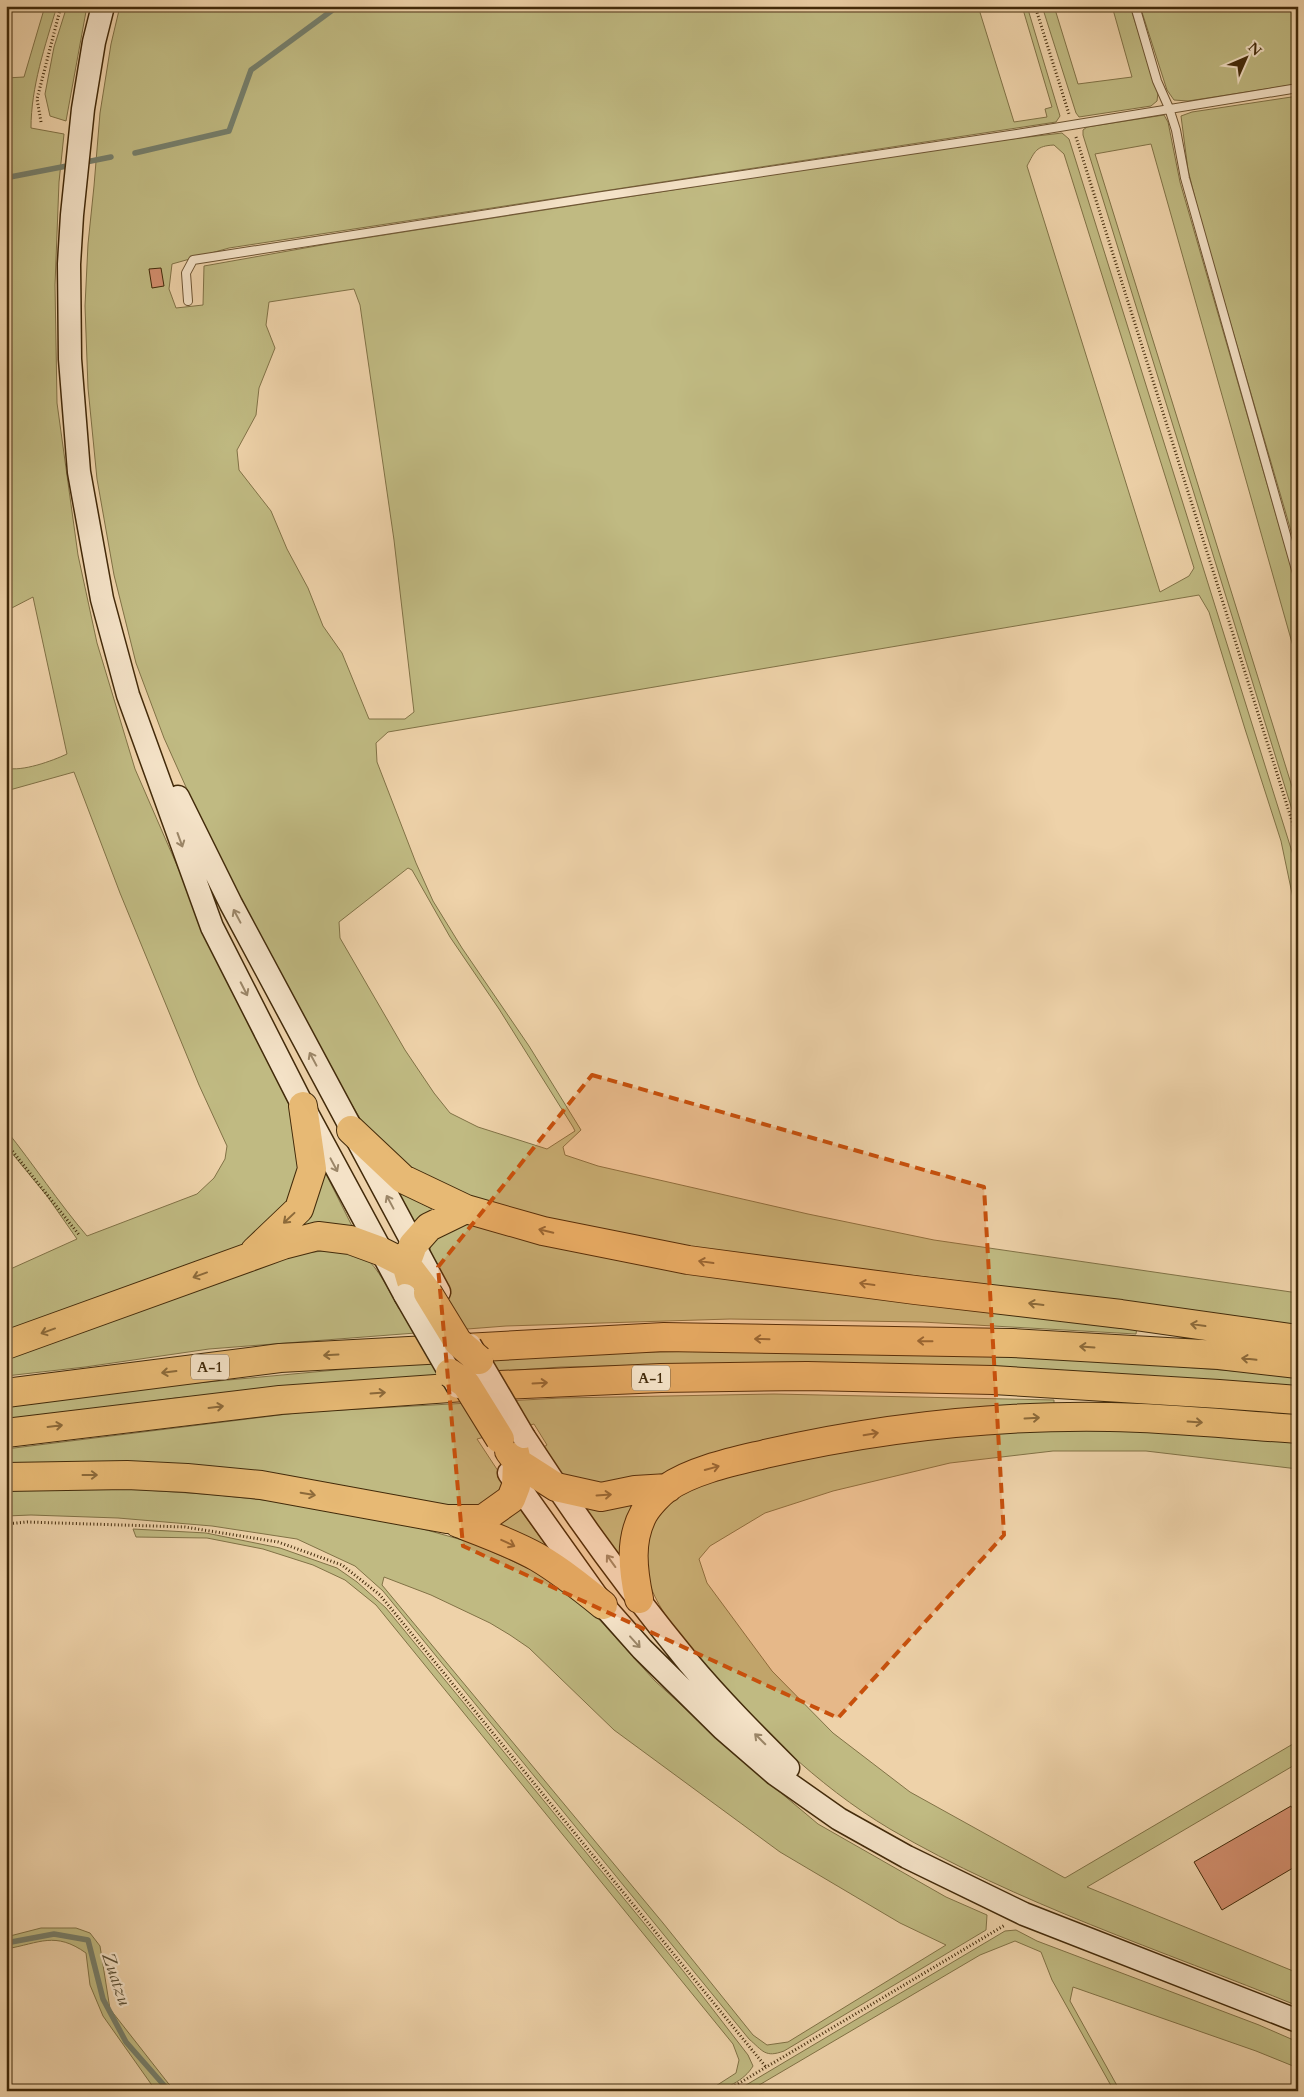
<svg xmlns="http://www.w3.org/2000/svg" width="1304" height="2097" viewBox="0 0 1304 2097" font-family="Cardo,serif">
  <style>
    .green { fill: #c0ba82; stroke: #817246; fill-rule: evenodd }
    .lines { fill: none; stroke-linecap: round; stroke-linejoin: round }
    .stream { stroke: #767f6c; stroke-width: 5.5 }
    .building { fill: #d38f6f; stroke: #422a0a }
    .lane-casing { stroke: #6d5432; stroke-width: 10 }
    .secondary-casing { stroke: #422a0a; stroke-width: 25 }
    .highway-casing { stroke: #422a0a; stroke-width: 30 }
    .path { stroke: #422a0a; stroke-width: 3; stroke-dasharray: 1 2.5; stroke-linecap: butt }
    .lane { stroke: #f4e2c7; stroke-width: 8 }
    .secondary { stroke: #f4e2c7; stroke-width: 22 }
    .highway { stroke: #e7b974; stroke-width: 28 }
    .secondary-bridge-casing { stroke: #422a0a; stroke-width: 25; stroke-linecap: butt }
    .highway-bridge-casing { stroke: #422a0a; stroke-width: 30; stroke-linecap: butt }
    .secondary-bridge { stroke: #f4e2c7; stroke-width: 22 }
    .highway-bridge { stroke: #e7b974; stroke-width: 28 }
    .oneway { stroke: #9b8668 }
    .oneway2 { stroke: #8c6a3a }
    .marked { fill: #c7500c; fill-opacity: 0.2; stroke: #c7500c; stroke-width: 4; stroke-dasharray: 10 6; stroke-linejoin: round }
    .labels { text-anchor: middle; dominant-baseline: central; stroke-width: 4.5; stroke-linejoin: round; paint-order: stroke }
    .shield { fill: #f4e2c7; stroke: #776143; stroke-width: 1 }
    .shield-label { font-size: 15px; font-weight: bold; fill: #422a0a }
    .water-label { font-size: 18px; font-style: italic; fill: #584d33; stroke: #f4e2c7 }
  </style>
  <rect width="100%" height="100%" fill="#eed2a9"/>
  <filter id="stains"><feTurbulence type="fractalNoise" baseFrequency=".004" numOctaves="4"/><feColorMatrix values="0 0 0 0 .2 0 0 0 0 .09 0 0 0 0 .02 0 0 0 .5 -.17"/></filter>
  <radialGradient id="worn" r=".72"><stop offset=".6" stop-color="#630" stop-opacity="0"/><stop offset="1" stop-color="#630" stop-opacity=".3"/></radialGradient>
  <path class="green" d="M45,6h12c-12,40 -26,81 -26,122l33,6 -5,48 -4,103 2,118 21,152 19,88 38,126 77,177 88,181 -1,39 -10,37 -19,24 -33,22 -231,83v-61l71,-32 -30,-43 -41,-50v-16c28,35 52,72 81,106l110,-42 17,-16 11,-19 2,-13 -28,-61 -79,-192 -46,-121 -68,19v-23c16,4 46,-7 61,-14l-34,-157 -27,14v-533l18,-1z
    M67,6h20l-21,115 -16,-5 -5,-22 9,-47z
    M120,6h858l36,116 33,-5 -2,-8 7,-2 -30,-101h5l33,110 -4,6 -827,126 -57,16 -3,25 7,19 27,-3 1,-39 129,-23 493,-77 127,-20 109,-13 7,6 229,732v51l-17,-81 -36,-112 -36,-117 -10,-17 -811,137 -12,11 1,19 39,101 17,38 29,47 67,98 52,84 -18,17 2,8 33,11 210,48 126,26 364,53v35l-106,-18 -428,-53 -95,-13 -82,-15 -141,-39 -59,-38 -26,-32 -36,-60 -122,-235 -39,-87 -28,-75 -22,-88 -17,-96 -9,-91 -3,-82 3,-62 6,-58 6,-73 11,-69zM1054,145l10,9 130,414 -5,8 -29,16 -133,-426c8,-15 9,-20 27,-21zM354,289l6,16 34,235 20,172 -9,7h-36l-27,-66 -19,-27 -15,-38 -21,-39 -16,-38 -32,-41 -2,-20 19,-35 3,-27 16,-40 -9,-23 3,-23zM408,868l4,2 38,67 49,72 74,118 2,4 -28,18 -69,-22 -28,-14 -16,-20 -29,-43 -65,-112 -1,-16z
    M1042,6h12l24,78 54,-7 -20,-71h18l28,87 -1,8 -6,5 -72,11 -3,-4z
    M1140,6h158v78l-110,17 -14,-1 -7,-10z
    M1298,96v459l-97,-333 -13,-52 -7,-54 11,-4z
    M1164,115l4,7 12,60 118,409v73l-147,-520 -56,10 203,652v23l-215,-694v-5l4,-3z
    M323,1168l29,58 -53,2z
    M394,1188l38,21 -18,14z
    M464,1223l673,104 -1,7 -214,-12 -192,-3 -224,7 -297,23 -124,18 -79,9v-21l279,-99c17,-2 58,-10 73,-3 18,8 32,40 41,56l52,-15 -21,-43 1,-10z
    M705,1351c98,0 196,1 295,5 99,4 198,12 298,20v12l-593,-24 -144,3 -192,13 -193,18 -170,22v-13l169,-22 193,-18 192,-13z
    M774,1394l280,6v6l-367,60 -37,11 -39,8 -42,-2 -11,-11 -16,-24 5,-3 -13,-21 -57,15 27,41c-8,21 -23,25 -43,32l-455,-44v-19l298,-37 257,-14z
    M1138,1430l160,9v30l-152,-18h-93l-103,12 -117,28 -68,22 -55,33 -11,13 8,24 65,88 61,62 77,59 155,86 233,-137v22l-211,124 211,86v33c-137,-56 -280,-102 -408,-177 -74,-44 -137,-107 -193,-173 -32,-38 -72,-87 -42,-139 4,-7 12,-15 19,-20 24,-16 56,-22 84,-29 86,-20 181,-33 270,-37 37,-1 73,-1 110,-1z
    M102,1487l116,8 137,15 118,33 68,31 55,42 59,65 88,80 75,63 128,73 41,18 -1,15 -202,121c-19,7 -21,0 -35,-12l-366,-448 -28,-25 -58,-27 -85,-13 -94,-8 -87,-3 -25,1v-25zM384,1577l47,18 59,28 20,12 19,13 85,82 166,122 120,71 46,22 -158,97 -21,3 -14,-10 -90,-112 -281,-338z
    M638,1502l-18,54 -36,-50z
    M519,1508l34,47 -57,-29 16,-10z
    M133,1529l73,4 74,15 57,20 20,14 29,26 298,364 64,83 5,11c-8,14 -29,25 -45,25l28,-18 3,-13 -6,-16 -357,-439 -31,-25 -32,-15 -50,-16 -56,-11 -71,-1z
    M41,1928h35l14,5 10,13 10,63 58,74 8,8h-20l-53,-75 -13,-31 -4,-32c-31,-22 -46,-10 -80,-4v-12z
    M1016,1930l21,11 222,84 39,17v26l-42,-17 -183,-64 -3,14 50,90h-6l-62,-111 -11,-28 -26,-11 -35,14 -231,136h-13l269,-160z"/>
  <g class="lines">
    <path class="stream" d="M135,153l94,-22 22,-61 87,-64
      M81,163l30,-6
      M6,182l4,-5 62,-12
      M6,1943l48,-9 34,6 15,59 23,43 43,49"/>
  </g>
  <path class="building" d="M161,268l3,18 -12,2 -3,-19z
    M1291,1806l7,12v47l-76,45 -28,-48z"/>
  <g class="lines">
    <g class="lane-casing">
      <path id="lane" d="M1135,6l22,75 12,27 7,22 9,48 113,399
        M188,301l-2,-28 7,-13 403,-63 421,-63 281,-46"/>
    </g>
    <g class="secondary-casing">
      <path id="secondary" d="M103,6l-9,36 -11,67 -11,106 -3,49 1,95 9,113 23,127 26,96 84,232 91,179 102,189
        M178,797l53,107 208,388
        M524,1437c50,78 106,154 165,226 31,37 65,71 99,105
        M509,1473l94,132 39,44 81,80 52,45 64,45 68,38 117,57 274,107"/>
    </g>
    <g class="highway-casing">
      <path id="highway" d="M351,1130l52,49 63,30 77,22 145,29 227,30 206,24 177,25
        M255,1251l44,-42 13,-40 -9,-63
        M411,1281l-5,-17 7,-19 16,-18 37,-18
        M6,1345l277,-100 35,-9 32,4 30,11 26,13 22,29
        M6,1393l274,-35 384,-21 348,6 207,12 79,9
        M6,1433l274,-33 198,-14 183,-8 146,-2 186,4 226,14 79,6
        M509,1451l8,11 39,25 45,10 34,-7 33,-2
        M6,1477l121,-2 60,3 74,7 186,34h36l28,-20 5,-13 1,-24 -5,-23
        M458,1523c26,10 54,20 79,34 24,14 45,31 66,48
        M639,1599c-6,-29 -10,-59 5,-86 5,-8 16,-20 23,-25 25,-18 69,-27 98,-34 113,-26 230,-39 345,-37 63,1 126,8 188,12"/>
    </g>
    <path class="path" d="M1035,6l34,108
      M41,122l-4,-23 24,-93
      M1076,137l222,703
      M6,1143l74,93
      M6,1524l21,-2 158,5 93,15 64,23 38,30 386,472
      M726,2091l279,-166"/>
    <use href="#lane" class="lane"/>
    <use href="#secondary" class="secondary"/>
    <use href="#highway" class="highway"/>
    <g class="secondary-bridge-casing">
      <path id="secondary-bridge" d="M405,1295l53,92
        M470,1345l54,92"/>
    </g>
    <g class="highway-bridge-casing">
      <path id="highway-bridge" d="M428,1293l30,49 21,18
        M450,1373l16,11 34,55"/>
    </g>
    <use href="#secondary-bridge" class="secondary-bridge"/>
    <use href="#highway-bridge" class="highway-bridge"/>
  </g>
  <defs><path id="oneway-shaft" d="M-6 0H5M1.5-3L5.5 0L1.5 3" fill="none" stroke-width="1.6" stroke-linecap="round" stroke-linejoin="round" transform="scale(1.25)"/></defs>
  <g class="oneway">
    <use href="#oneway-shaft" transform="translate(180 840) rotate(70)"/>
    <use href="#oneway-shaft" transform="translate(237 916) rotate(-118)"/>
    <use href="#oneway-shaft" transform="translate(244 989) rotate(63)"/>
    <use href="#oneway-shaft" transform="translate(313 1059) rotate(-118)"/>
    <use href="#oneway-shaft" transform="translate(334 1165) rotate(62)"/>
    <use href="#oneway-shaft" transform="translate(390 1202) rotate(-118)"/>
    <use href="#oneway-shaft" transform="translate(611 1561) rotate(-126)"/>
    <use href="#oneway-shaft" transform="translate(635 1642) rotate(48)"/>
    <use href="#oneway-shaft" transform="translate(760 1739) rotate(-135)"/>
  </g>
  <g class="oneway2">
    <use href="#oneway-shaft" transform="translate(289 1218) rotate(137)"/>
    <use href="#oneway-shaft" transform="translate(546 1231) rotate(-167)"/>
    <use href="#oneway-shaft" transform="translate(706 1262) rotate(-172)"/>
    <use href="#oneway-shaft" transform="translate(200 1275) rotate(160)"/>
    <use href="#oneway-shaft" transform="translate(867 1284) rotate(-172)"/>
    <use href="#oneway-shaft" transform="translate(1036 1304) rotate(-173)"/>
    <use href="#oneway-shaft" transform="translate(1198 1325) rotate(-172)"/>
    <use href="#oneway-shaft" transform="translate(48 1331) rotate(160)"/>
    <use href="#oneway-shaft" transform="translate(762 1339) rotate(-179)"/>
    <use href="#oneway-shaft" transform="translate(925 1341) rotate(-179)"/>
    <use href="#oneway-shaft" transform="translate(1087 1347) rotate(-176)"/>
    <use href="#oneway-shaft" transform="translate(331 1355) rotate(177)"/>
    <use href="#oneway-shaft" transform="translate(1249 1359) rotate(-174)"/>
    <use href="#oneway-shaft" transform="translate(169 1372) rotate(173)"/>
    <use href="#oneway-shaft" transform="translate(540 1383) rotate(-3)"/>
    <use href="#oneway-shaft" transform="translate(378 1393) rotate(-4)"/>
    <use href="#oneway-shaft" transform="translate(216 1407) rotate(-7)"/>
    <use href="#oneway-shaft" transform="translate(1032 1418) rotate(-3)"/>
    <use href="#oneway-shaft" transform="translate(1195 1422) rotate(4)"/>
    <use href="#oneway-shaft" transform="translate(55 1426) rotate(-7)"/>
    <use href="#oneway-shaft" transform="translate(871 1434) rotate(-9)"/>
    <use href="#oneway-shaft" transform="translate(712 1468) rotate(-15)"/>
    <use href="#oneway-shaft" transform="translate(90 1475)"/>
    <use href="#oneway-shaft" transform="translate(308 1494) rotate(10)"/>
    <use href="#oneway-shaft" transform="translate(604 1495) rotate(-4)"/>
    <use href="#oneway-shaft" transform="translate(508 1543) rotate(25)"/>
  </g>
  <path class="marked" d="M592,1075l392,112 20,348 -166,183 -375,-172 -25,-279z"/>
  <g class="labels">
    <g class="shield">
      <rect x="191" y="1354.5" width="38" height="25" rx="4"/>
      <rect x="632" y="1365.5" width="38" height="25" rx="4"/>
    </g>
    <g class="shield-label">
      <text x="210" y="1367">A-1</text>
      <text x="651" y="1378">A-1</text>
    </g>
    <g class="water-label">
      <text transform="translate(116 1979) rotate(71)">Zuatzu</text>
    </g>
  </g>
  <rect width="1304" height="2097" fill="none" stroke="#eed2a9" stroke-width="25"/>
  <rect x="8" y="8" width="1289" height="2082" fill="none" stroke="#422a0a" stroke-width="2.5"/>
  <rect x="12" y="12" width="1279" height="2072" fill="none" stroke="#422a0a"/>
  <g transform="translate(1246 58) rotate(45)" stroke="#f4e2c7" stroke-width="4" paint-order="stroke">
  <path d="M0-4L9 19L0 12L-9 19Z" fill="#422a0a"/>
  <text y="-8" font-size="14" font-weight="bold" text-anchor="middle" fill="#422a0a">N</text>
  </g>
  <rect width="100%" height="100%" filter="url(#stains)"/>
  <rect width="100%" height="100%" fill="url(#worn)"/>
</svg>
